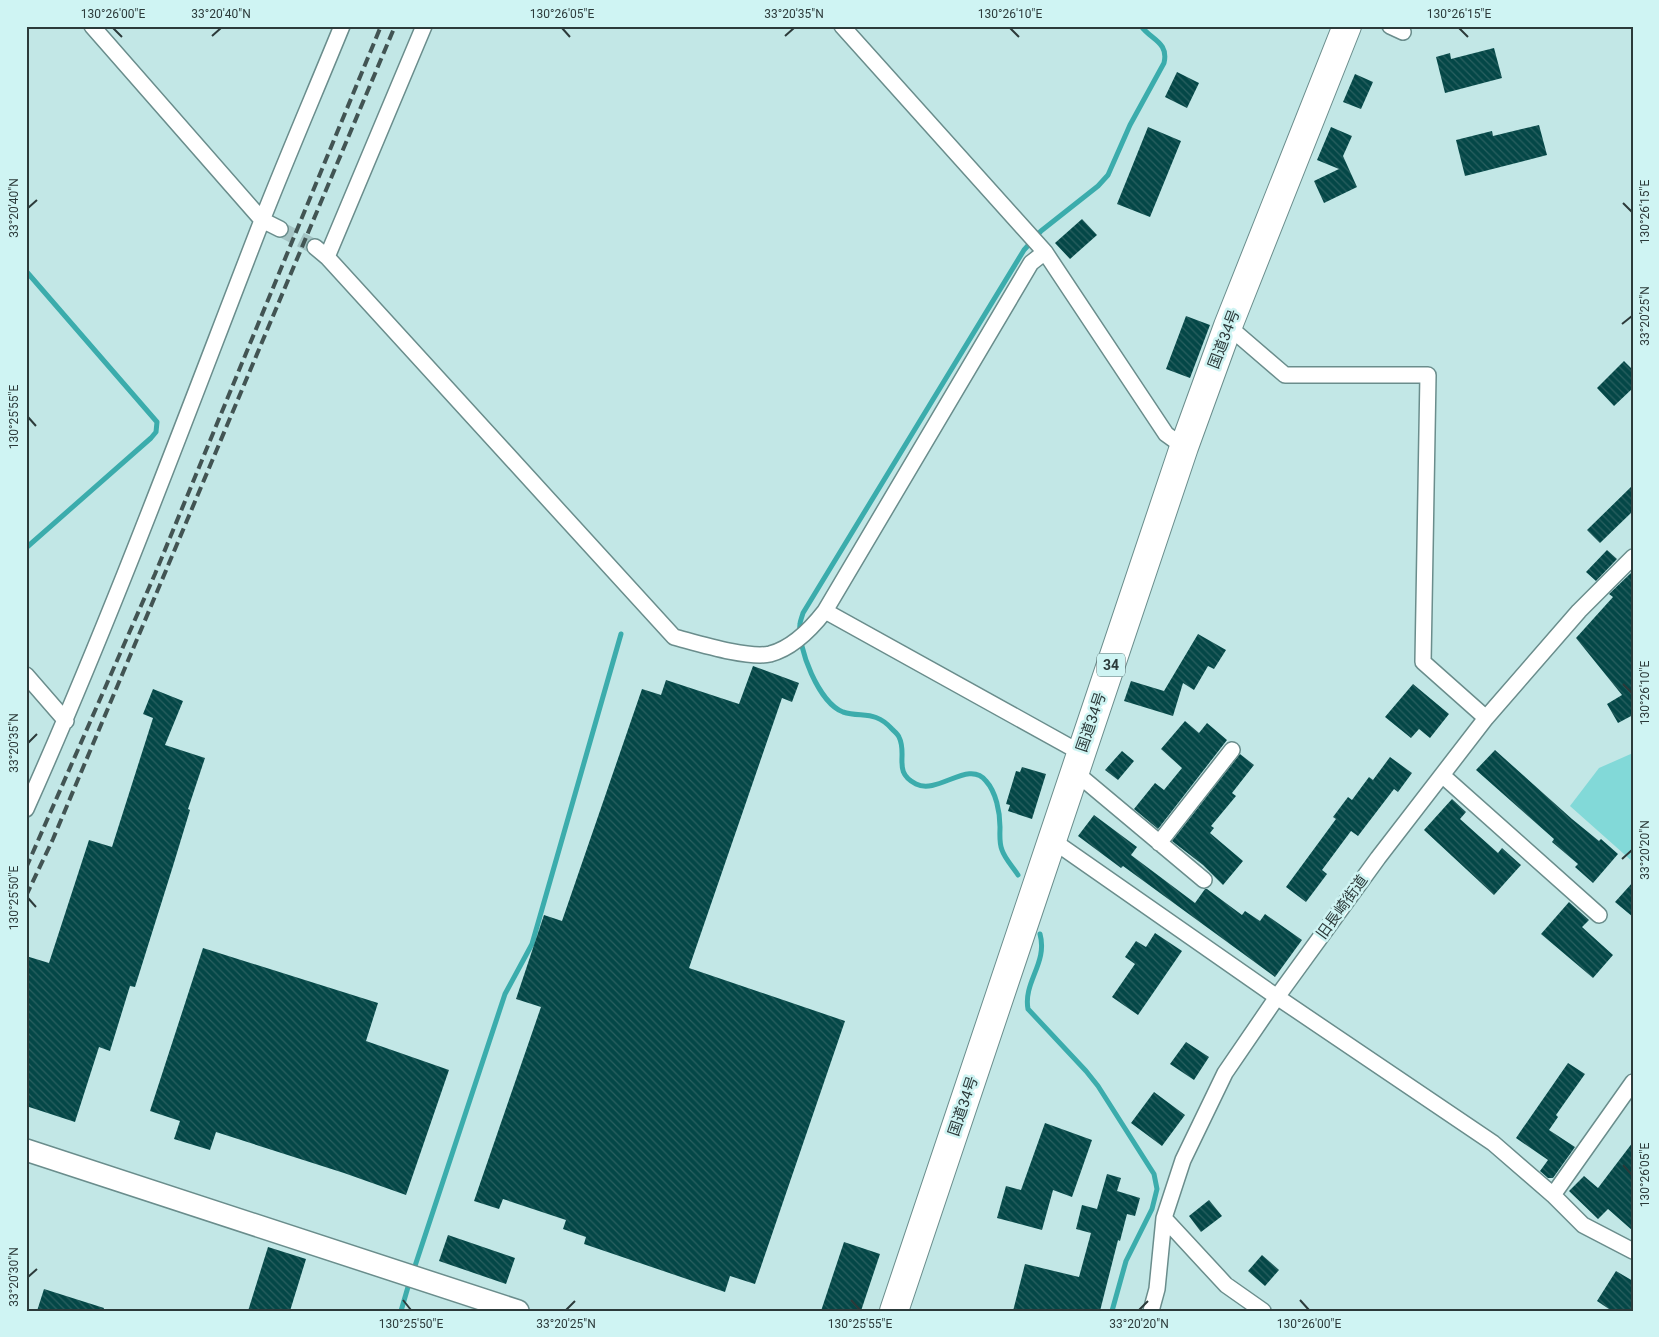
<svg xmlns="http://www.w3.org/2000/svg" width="1659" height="1337" viewBox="0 0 1659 1337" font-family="Roboto,'Noto Sans JP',sans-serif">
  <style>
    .grass { fill: #82d9d8 }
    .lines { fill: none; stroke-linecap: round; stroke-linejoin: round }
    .stream { stroke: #3bacac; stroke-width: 5 }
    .building { fill: url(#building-back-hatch) }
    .street-tunnel { stroke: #a4c4c4; stroke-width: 15; stroke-dasharray: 15 8; stroke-linecap: butt }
    .street-casing { stroke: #6a8d8c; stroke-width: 18 }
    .secondary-casing { stroke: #6a8d8c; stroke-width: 24 }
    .highway-casing { stroke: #6a8d8c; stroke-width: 30 }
    .street { stroke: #fff; stroke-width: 15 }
    .secondary { stroke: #fff; stroke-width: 21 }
    .highway { stroke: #fff; stroke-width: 28 }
    .rail { stroke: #425453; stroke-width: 4; stroke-dasharray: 10 5; stroke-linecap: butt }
    .ticks { fill: none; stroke: #2c3a3a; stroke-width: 2 }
    .labels { text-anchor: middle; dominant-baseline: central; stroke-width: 5; stroke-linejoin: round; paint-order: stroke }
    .shield { fill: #cff4f3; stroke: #5d7272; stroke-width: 1 }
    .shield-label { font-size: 14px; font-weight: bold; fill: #2c3a3a }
    .street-label { font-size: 15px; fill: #2c3a3a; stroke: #cff4f3 }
    .neatline { fill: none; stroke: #2c3a3a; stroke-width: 2 }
    .ticks-label { font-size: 12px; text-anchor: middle; fill: #2c3a3a }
  </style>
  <defs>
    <pattern id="building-back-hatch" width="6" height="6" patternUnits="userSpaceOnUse" patternTransform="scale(1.25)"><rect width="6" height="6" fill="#044747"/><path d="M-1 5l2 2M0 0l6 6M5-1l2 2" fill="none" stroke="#2a6060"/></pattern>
  </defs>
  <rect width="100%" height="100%" fill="#c2e7e6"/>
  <path class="grass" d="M1633,753v109l-63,-56 29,-38z"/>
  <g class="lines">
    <path class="stream" d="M26,271l131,151 -1,10 -5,6 -125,110
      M1018,875c-5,-8 -13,-16 -16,-25 -3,-7 -2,-16 -2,-23 0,-15 -4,-35 -14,-46 -17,-22 -48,14 -70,3 -24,-12 -8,-29 -17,-47 -1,-3 -5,-6 -7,-8 -17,-19 -30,-11 -49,-17 -24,-9 -46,-64 -43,-88 0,-3 2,-7 3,-11l221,-363 17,-19 57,-45 10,-11 22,-50 34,-62c5,-21 -13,-23 -23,-37
      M1040,934c8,29 -17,48 -12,75l58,62 12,15 56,88 3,15 -5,20 -26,52 -14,50
      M413,1272l92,-278 27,-50 89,-310
      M401,1311l9,-31"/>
  </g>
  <path class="building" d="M1494,48l8,30 -57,15 -9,-36 14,-4 1,6z
    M1177,72l22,11 -12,25 -22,-11z
    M1355,74l18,8 -12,27 -18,-7z
    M1539,125l8,30 -82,21 -9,-36 36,-9 1,5z
    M1148,127l33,14 -31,76 -33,-13z
    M1331,127l21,9 -9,20 14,31 -33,16 -10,-22 25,-12 -22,-9z
    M1082,219l15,16 -27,24 -15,-16z
    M1186,316l24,9 -20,53 -24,-9z
    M1624,361l9,9v18l-19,18 -17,-18z
    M1633,485v26l-33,32 -13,-13z
    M1607,550l10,9 -21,22 -10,-9z
    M1631,573l2,2v140l-15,8 -11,-19 15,-9 -46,-57 37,-41 -4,-3z
    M1198,634l28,16 -12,19 -6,-3 -14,24 -11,-7 -10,33 -49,-15 7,-20 33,10z
    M753,666l46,17 -7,19 -10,-4 -93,270 156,53 -90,263 -25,-8 -5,16 -141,-48 2,-7 -23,-8 3,-9 -63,-21 -4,10 -25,-8 67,-194 -25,-8 28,-84 18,6 80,-232 19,6 5,-15 73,24z
    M1413,684l36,30 -19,24 -11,-9 -8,9 -26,-21z
    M153,689l30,12 -18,44 40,13 -17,51 2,1 -17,56 -38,121 -5,-1 -20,65 -11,-4 -24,75 -49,-16v-150l23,7 40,-123 23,7 41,-129 -10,-4z
    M1185,721l14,12 8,-10 20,17 -69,89 -24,-20 21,-26 9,7 18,-22 -21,-19z
    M1495,750l77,69 27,22 2,-2 17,15 -25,29 -18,-16 3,-3 -26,-22 2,-3 -78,-69z
    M1122,751l12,10 -16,19 -13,-10z
    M1240,754l14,11 -22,28 4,3 -25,30 3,2 -4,5 33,28 -20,24 -20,-20 -31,-24z
    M1390,757l22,16 -14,19 -4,-3 -36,47 -7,-5 -29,39 5,4 -21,28 -20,-15 50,-68 -3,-2 15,-20 4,3 17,-23 4,3z
    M1022,767l24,7 -14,45 -24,-8 2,-6 -4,-1 10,-33 4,1z
    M1452,799l14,13 -6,7 38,34 4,-5 19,17 -27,30 -70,-65z
    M1094,815l43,32 -6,8 64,48 10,-14h2l35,26 3,-4 15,10 5,-7 37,26 -27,37 -152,-111 -2,2 -43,-32z
    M1633,882v35l-18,-15z
    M1569,902l20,18 -7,7 31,28 -20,23 -52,-44z
    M1155,933l27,18 -44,64 -26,-18 23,-33 -10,-7 11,-16 10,6z
    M203,948l175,55 -12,38 83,29 -43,125 -62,-22 -128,-41 -6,18 -36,-11 6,-18 -30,-10z
    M1186,1042l23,15 -15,23 -24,-16z
    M1568,1063l17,11 -29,41 2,2 -9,13 26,17 -22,31h-5l-8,-7 8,-11 -32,-22z
    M1154,1092l31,23 -23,31 -31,-23z
    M1045,1123l47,17 -20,57 -19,-7 -11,40 -45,-12 9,-32 15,4z
    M1633,1142v89l-25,-22 -10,10 -29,-28 15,-15 14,12z
    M1107,1174l14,4 -4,13 23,7 -5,18 -8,-2 -7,27 -2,-1 -18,71h-87l12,-47 54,13 12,-44 -15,-4 6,-24 15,4z
    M1209,1200l13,16 -21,16 -12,-16z
    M448,1235l67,23 -9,26 -67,-23z
    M844,1242l36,12 -19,57h-40z
    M268,1247l38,12 -16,52h-42z
    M1262,1255l17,15 -14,16 -17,-15z
    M1616,1271l17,10v30h-21l-15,-10z
    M44,1289l60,19 -1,3h-66z"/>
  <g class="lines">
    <path class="street-tunnel" d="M280,229l35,18"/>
    <g class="street-casing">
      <path id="street" d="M92,26l170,194 18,9
        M842,26l203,226 121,182 18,13
        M1390,26l13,6
        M315,247l12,10 347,380c23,6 74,22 96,17 23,-6 41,-25 55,-43l206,-348 14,-11
        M327,257l97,-231
        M1228,326l57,49h143l-5,287 63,56
        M825,611l256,142
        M26,675l40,46
        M1075,772l129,108
        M1442,775l157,140
        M26,809c86,-192 159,-390 235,-586 26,-66 54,-131 81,-197
        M1052,840l225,157 216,146 60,52 30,30 50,26
        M1159,843l73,-93
        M1553,1195l80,-113
        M1164,1218l62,67 37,26
        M1151,1311l6,-22 7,-71 19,-58 42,-87 52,-76 101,-139 108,-140 93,-107 54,-54"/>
    </g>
    <g class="secondary-casing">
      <path id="secondary" d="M26,1150l492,161"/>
    </g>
    <g class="highway-casing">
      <path id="highway" d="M894,1311l290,-864 44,-121 119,-300"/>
    </g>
    <use href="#street" class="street"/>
    <use href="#secondary" class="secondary"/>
    <use href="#highway" class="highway"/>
    <path class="rail" d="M26,868l129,-294 226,-548
      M26,896l27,-57 342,-813"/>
  </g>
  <path class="ticks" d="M113,28l9,9M562,28l8,9M1010,28l9,9M1459,28l9,9M212,36l9,-8M785,36l9,-8M1623,203l9,9M28,208l9,-8M1622,324l10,-8M28,417l8,9M1623,684l9,9M28,743l9,-9M1622,859l10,-9M28,898l8,9M1623,1165l9,10M28,1277l9,-8M403,1300l8,10M851,1300l9,10M1300,1300l9,10M566,1310l9,-9M1139,1310l9,-9"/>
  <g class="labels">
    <rect class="shield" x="1097" y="653.5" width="28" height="23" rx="4"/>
    <g class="shield-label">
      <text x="1111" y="665">34</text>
    </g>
    <g class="street-label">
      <text transform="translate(1224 339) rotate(-69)">国道34号</text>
      <text transform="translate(1091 722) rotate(-71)">国道34号</text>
      <text transform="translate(1342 907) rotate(-54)">旧長崎街道</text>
      <text transform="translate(963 1106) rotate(-71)">国道34号</text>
    </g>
  </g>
  <rect width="1659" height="1337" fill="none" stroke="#cff4f3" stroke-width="55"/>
  <rect x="28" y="28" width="1604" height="1282" class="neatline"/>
  <g class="ticks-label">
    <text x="113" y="18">130°26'00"E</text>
    <text x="221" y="18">33°20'40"N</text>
    <text x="562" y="18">130°26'05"E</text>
    <text x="794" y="18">33°20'35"N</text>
    <text x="1010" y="18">130°26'10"E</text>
    <text x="1459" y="18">130°26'15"E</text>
    <text transform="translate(14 208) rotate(-90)" y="4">33°20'40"N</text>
    <text transform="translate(1645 212) rotate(-90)" y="4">130°26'15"E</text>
    <text transform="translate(1645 316) rotate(-90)" y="4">33°20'25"N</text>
    <text transform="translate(14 417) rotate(-90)" y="4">130°25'55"E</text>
    <text transform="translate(1645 693) rotate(-90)" y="4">130°26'10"E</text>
    <text transform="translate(14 743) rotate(-90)" y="4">33°20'35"N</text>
    <text transform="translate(1645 850) rotate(-90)" y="4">33°20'20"N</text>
    <text transform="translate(14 898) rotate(-90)" y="4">130°25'50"E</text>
    <text transform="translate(1645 1175) rotate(-90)" y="4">130°26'05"E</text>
    <text transform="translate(14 1277) rotate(-90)" y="4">33°20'30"N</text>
    <text x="411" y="1328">130°25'50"E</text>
    <text x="566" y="1328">33°20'25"N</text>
    <text x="860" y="1328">130°25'55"E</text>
    <text x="1139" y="1328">33°20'20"N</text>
    <text x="1309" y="1328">130°26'00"E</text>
  </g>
</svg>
